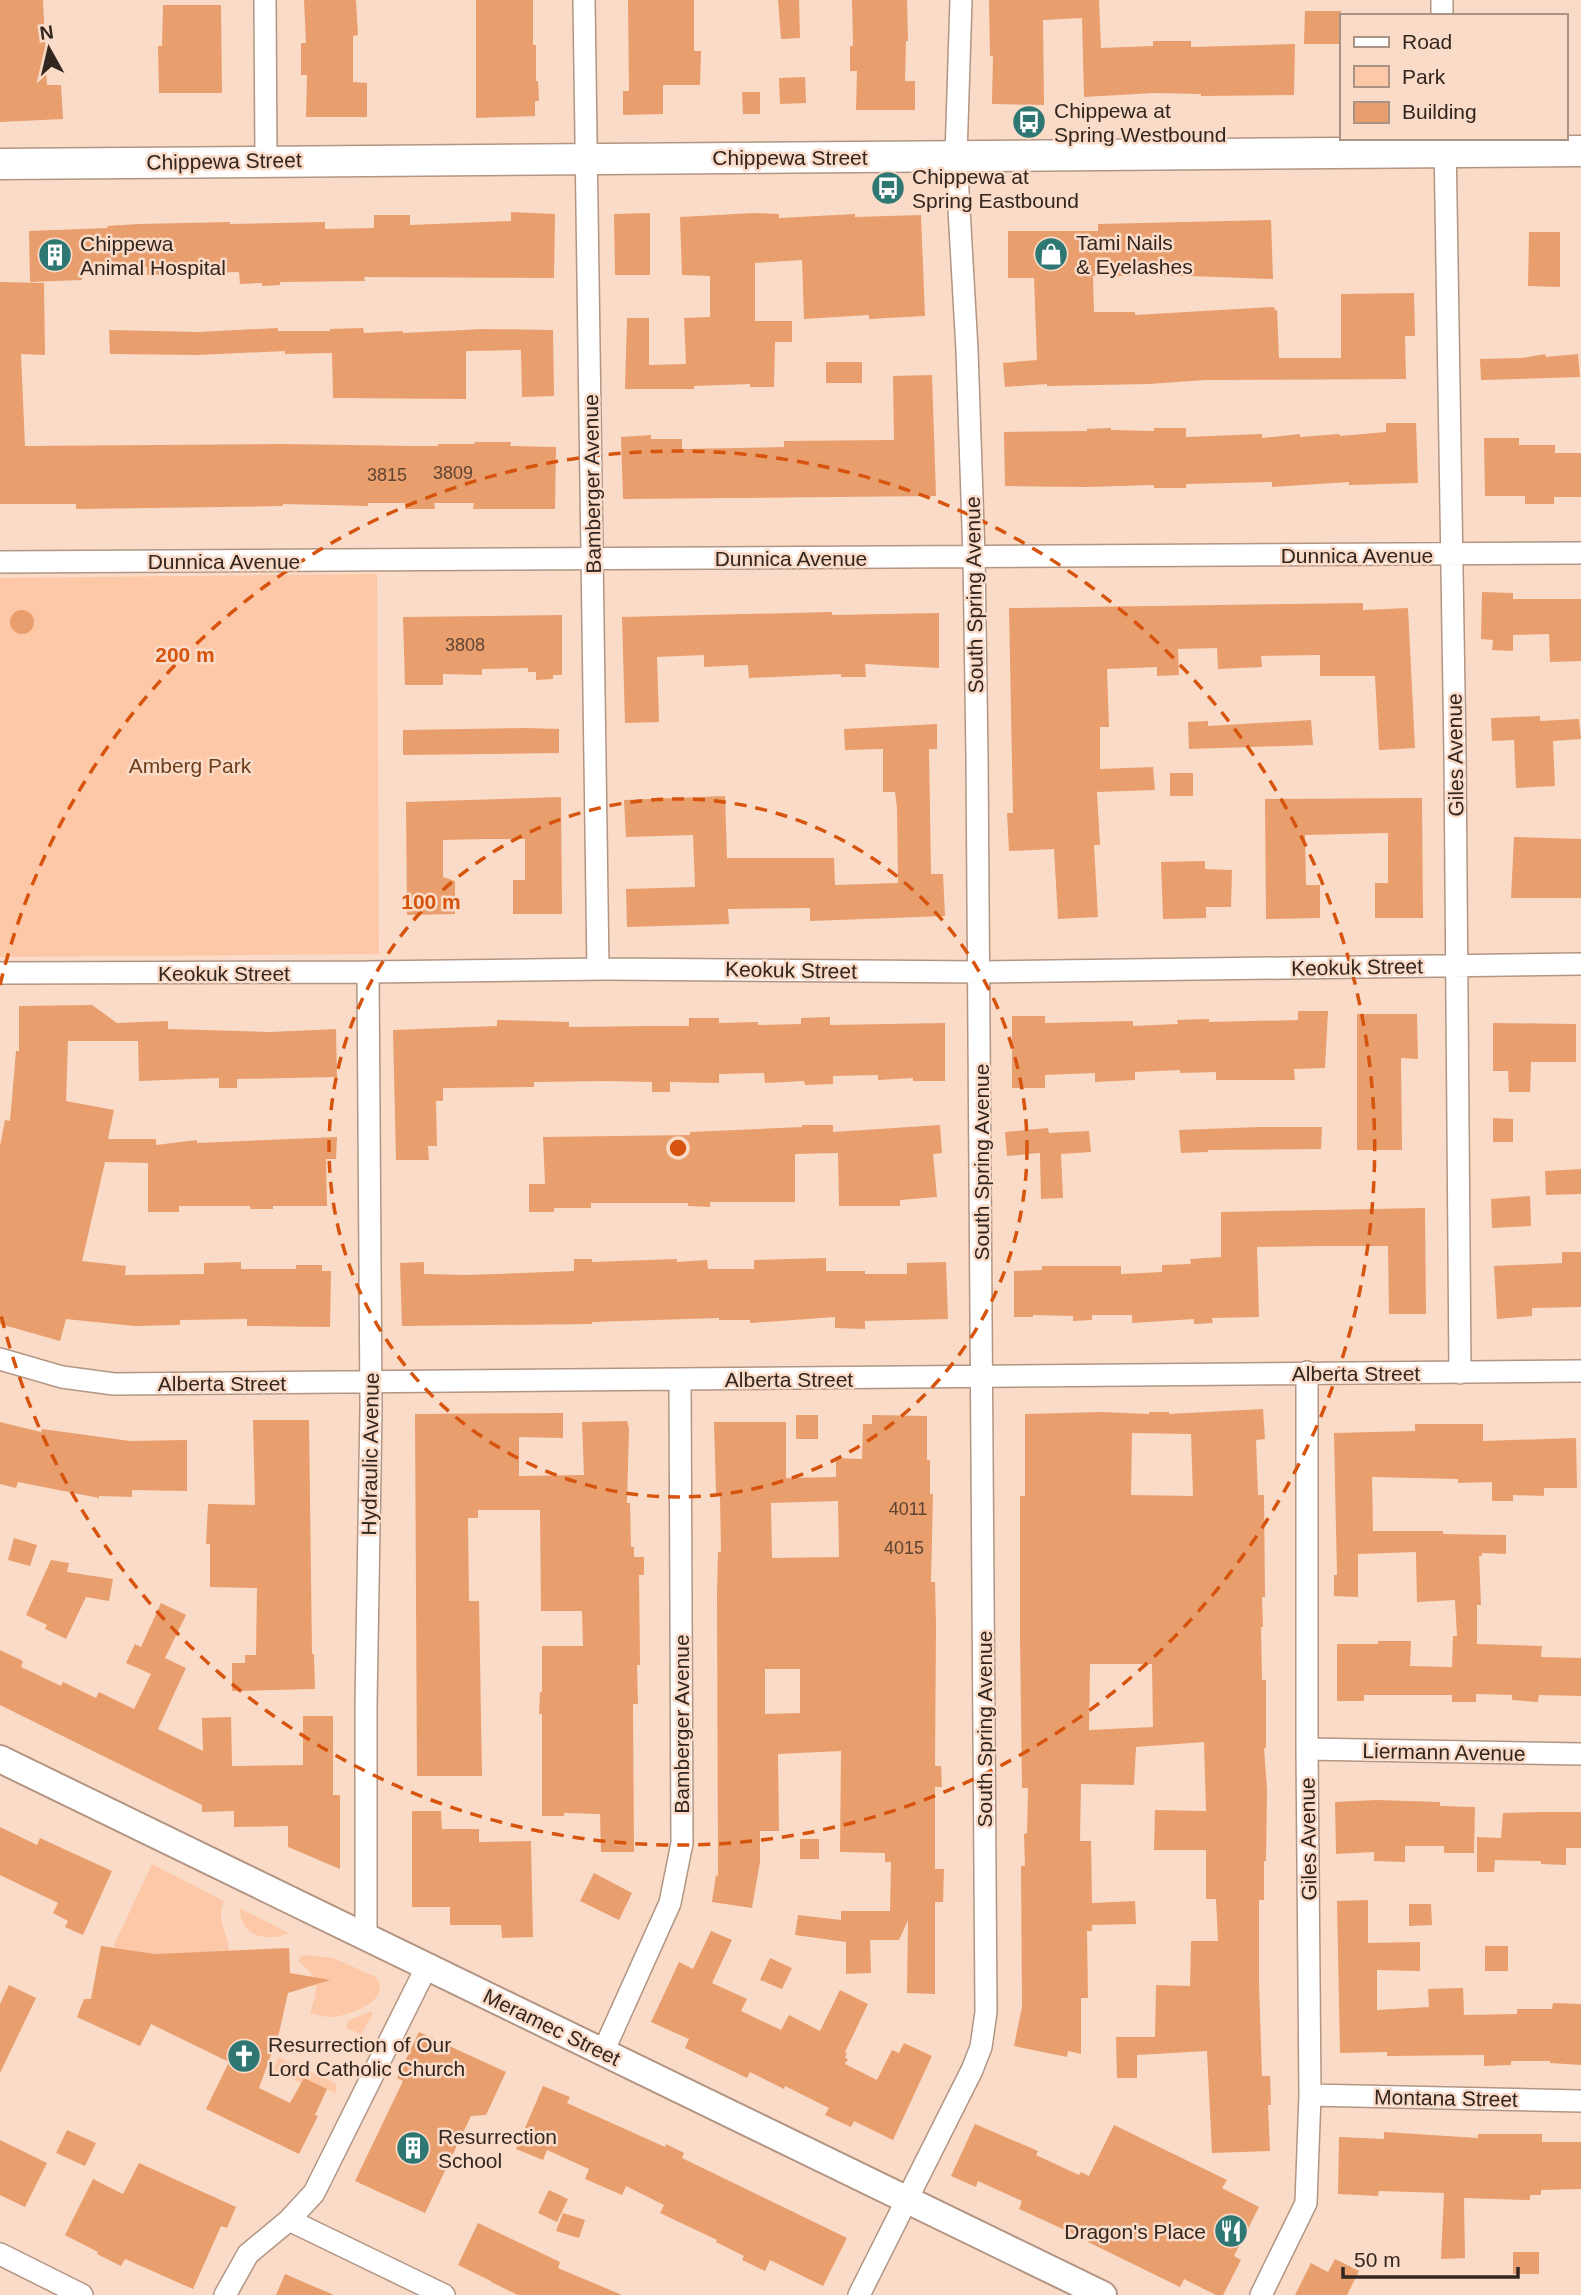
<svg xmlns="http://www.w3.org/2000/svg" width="1581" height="2295" viewBox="0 0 1581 2295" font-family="Helvetica,sans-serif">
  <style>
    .green { fill: #fdc8a7 }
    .building { fill: #e89e6d; fill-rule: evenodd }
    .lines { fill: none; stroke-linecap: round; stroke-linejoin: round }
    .minor-casing { stroke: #b29583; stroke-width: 24 }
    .tertiary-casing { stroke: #b29583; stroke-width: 30 }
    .secondary-casing { stroke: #b29583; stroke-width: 33 }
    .minor { stroke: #fff; stroke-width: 21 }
    .tertiary { stroke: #fff; stroke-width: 26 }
    .secondary { stroke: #fff; stroke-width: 30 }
    .ring { fill: none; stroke: #d6540e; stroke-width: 3.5; stroke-dasharray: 12 9 }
    .labels { text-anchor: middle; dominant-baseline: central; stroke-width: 5; stroke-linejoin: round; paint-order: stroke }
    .number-label { font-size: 18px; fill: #604432 }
    .poi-label { font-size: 21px; fill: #32261f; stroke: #fadbc8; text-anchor: start }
    .street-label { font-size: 21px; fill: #32261f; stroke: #fadbc8 }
    .park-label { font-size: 21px; fill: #6e3d1a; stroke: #fadbc8 }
    .centre { fill: #d6540e; stroke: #fadbc8; stroke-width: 3.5 }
    .ring-label { font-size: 21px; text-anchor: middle; font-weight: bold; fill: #d6540e; stroke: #fadbc8; stroke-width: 5; stroke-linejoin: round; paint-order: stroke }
  </style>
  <rect width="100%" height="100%" fill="#fadbc8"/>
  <path class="green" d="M377,574l2,380 -379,3v-379z
    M152,1864l72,37c-9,20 4,30 5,50l-74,3 -40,-6 -1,-3z
    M240,1908l49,25c-22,10 -50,3 -49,-25z
    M307,1955l26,3 43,19c17,24 -26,38 -44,40 -8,0 -15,-2 -22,-4 4,-12 11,-29 1,-40 -4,-5 -9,-8 -13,-12l2,-4z
    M371,2011l2,3 -12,20 -15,-6 3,-8z
    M278,2057l57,26 2,4 -2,6 -31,-15 -3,5 -28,-13z"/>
  <path class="building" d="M0,0h43l4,85h14l2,34 -63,3z
    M304,0h52l2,35 -5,1v46l14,1v34h-61l1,-42h-6v-32h5z
    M476,0h57v45h3v36h2l1,20h-4v15l-59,2z
    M628,0h66v51h7l-1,34h-37v29l-40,1v-24h6z
    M778,0h21l1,38 -19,1z
    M852,0h55l1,41h-2l-1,40h10v29h-59l1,-39h-7v-25h3z
    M989,0h110l2,48 52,-2v-5h38v6l104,-3 -1,51 -93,1v-2l-47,-1 -70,4 -2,-79 -39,2 1,85 -52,-1 1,-48h-3z
    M163,5h58l1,88h-63l-1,-47h4z
    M1305,11h36v33h-37z
    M805,77l1,26 -26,1 -1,-26z
    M742,92h18v22h-17z
    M511,212l44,2 -1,64 -190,-1 1,4 -85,1v3l-18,1v-3l-22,1 -1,-12 -92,3v-8l-66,3 1,10 -52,2 -1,-51 79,-3 -1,-2 32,-2 91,-2v2l95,-2v7l49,-1v-13h36v10l101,-4z
    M650,213v62h-35l-1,-61z
    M754,213l25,1v4l76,-4v3l66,-2 4,101 -56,3v-4l-65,4 -2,-59 -47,3v58h37v21h-17l-1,45h-24v-3l-56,2v3h-69l2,-71h22v47l37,-1 -2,-46 26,-1v-41l-28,-1 -2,-58z
    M1271,220l2,59 -84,-3h-96l1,36h41v3l139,-8 1,3h2l2,48h62v-64l73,-1 1,43h-10l1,43 -201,1 -56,4 -102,2v-2l-42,3 -2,-24 34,-3 -3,-82h-26v-47h90v-7z
    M1529,232h31v55l-32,-1z
    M0,282l44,1 1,72 -24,-1 4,92 257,-2 134,2h22v-2h36l1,-2h36l-1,4 46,1 -1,62h-82l1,-6h-40l1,6h-30v-6h-37v3l-85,-2v2l-207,3v-5h-76z
    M278,328v3h52v-2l33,-1 1,5 39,-2v2l81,-4 69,1 1,66 -32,1 -1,-47 -55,1v48l-133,-1 -1,-45 -47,1v-3l-88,4 -87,-1 -1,-24 89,2z
    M1545,354l1,3 32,-3 2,23 -99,3 -1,-21 42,-1z
    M826,362h36v21h-36z
    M932,375l4,121 -313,3 -2,-62 30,-2v4h31v10l102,-2v-6l110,-1 -1,-64z
    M1386,423h30l2,60 -69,2v-3l-77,5v-5l-86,2v4h-32v-3l-69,2 -80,-1 -1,-54 83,-1v-2l24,-1v2l43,1v-3h32v9l76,-3v4l38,-4v3l39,-3 1,2 46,-4z
    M1484,438h35v7h36v8h26v44h-27v7h-29v-8h-40z
    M1482,592l31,1v6h68v62l-31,1 -1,-28 -36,1v16l-21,-1 1,-10 -12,-1z
    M1363,603v7l45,-2 7,140 -36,2 -4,-74h-55v-21l-59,1 1,11 -44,2 -1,-21 -39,1 1,26 -22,1v-9l-50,2 2,58h-9v42l53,-2 2,23 -58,2 3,53h-6l4,72 -40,2 -4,-70 -45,2 -2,-38h6l-4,-205z
    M10 622a12 12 0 1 1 24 0a12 12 0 1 1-24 0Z
    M832,612v3l107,-2v55l-74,-4 1,13h-25v-3l-92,4 -1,-13 -44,2v-12l-47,2 2,65 -34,1 -3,-106z
    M562,615v60h-9v4l-17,1v-8h-8v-4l-46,1v6l-39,-1v11h-38l-2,-68z
    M1540,716v5l39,-2 2,20 -28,2 2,45 -39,2 -2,-48 -22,1 -1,-23z
    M1311,720l2,25 -124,4 -1,-27 20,-1v5z
    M937,724v25h-8l2,125h12l2,42 -135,5v-13l-82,1 1,15 -102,3 -1,-38 69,-2 -2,-52 -67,2 -2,-37 101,-4 2,62h107l1,27 63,-2 -1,-75 -2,-16h-12v-43l-38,1 -1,-21z
    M527,728l32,1v24l-156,2v-25z
    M1170,773h23v23h-23z
    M561,797l1,117h-49v-34h12v-41h-40l-42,1v37l12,4v33l-48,1 -1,-113z
    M1422,798l1,120h-48v-35h13v-50l-83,2 1,50h14v33l-54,1 -1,-120z
    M1514,837l67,2v59h-70z
    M1205,861v8l27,1 -1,37h-25v11l-43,1 -2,-57z
    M92,1005l25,18 51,-2v8l102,3 66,-3 1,48 -100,2v9h-18v-10l-80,3 -1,-40h-70l-2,60 48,9 -6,29h48v6l41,-5v3l140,-6 -1,22h-10l1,47h-54v3h-23v-3h-71v6h-31v-49l-43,-1 -23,99 44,5 -1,9 79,-1v-11l37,-1v7h55v-4h26v6h9l-1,56 -83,-1v-7l-67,1v5l-46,1 -68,-7 -6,22 -60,-17v-178l5,-26 5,1 6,-70h3v-45z
    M1298,1011h30l-3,57 -31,1 1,11h-79v-8l-36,1v-3l-45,2v8l-40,2v-9l-50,2v13h-33v-72h33v7l88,-2v5l45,-2 -1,-4 32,-1v3l89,-2z
    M1357,1014h60l1,45 -17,-1 1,92h-45z
    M830,1017v8l115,-2v58h-32v-3l-35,2v-5l-45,1v8l-28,1 -1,-4 -39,2 -1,-10 -45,1v9l-49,-1v10h-18v-10l-43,-1 -75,1v5l-91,1v13h-7l1,45h-9l1,14h-33l-3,-130 104,-4v-6l72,2v5l83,-1h37v-8h30v5l39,-1v3l43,-1v-6z
    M1493,1023l83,1v38h-45l-1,30h-21l-1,-21h-15z
    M1493,1118l20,1v23h-20z
    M802,1125h31v7l107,-7 2,28 -9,1 4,43 -37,3v6h-61l-1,-53 -43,1v48h-85v5l-22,-1v-3h-97v5h-37v4h-25v-28h16l-2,-47 147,-2v-3l112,-5z
    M1260,1127h62l-1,22 -113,1v2l-27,1 -2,-23z
    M1048,1128l1,5 40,-2 2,21 -30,2 2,44 -22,1 -1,-46 -33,3 -2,-24z
    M1581,1169v25l-35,1 -1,-24z
    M1530,1196l1,30 -39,2 -1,-29z
    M1425,1208l1,106h-37l-1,-68h-62l-69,1 2,70 -47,1 1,5 -19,1v-5l-62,4v-8h-40v5l-19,1v-5l-40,-1v2h-19v-46l28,-1v-4h79v8l41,-2v-7l29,-1 -1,-5 31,-2v-45z
    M1562,1252h19v55l-49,1v8l-35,3 -3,-53 68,-3z
    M826,1258v13h39v3h42v-11l39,-1 2,57 -83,2v8l-30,-1v-11l-85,6v-3h-31v-2l-127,4v2l-190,2 -2,-63 24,-1v12l44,1 106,-4v-12h18v3l85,-3v3l30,-2 1,9h46v-9z
    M1263,1409l2,30 -9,1 2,55h6l1,102h-3l1,30h-2l1,53h4v68h-2l3,42 -1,71h-2v39h-5v84l3,92h8l1,29h-3l2,46 -58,2 -5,-102 -70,4v23h-20l-1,-41h39l1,-52 34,1 1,-45h27l-2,-42h-10v-49h-52l1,-40 51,1 -2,-69 -68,5 -2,38 -53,-1 -1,57h11l1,62 43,-2 1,23 -44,1v6h-5l1,67h-7v56l-13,-3 -1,6 -53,-11 8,-39 -1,-141h4l-1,-32 3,-1 1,-45h-6l-2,-150v-142h5v-82l77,-2 47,2v-2h20v2zM1132,1433l59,1 2,62 -62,-1zM1090,1664h62l1,63 -64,3z
    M563,1413v25l-44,-1v39l65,-1 -2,-53 45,-1 2,8 -2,74h3l1,44h3v10h10v18h-5l1,90h-3l1,39h-5l1,148h-33l-1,-38 -36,-1v3h-22v-102h-3l1,-22h2v-46h41l-1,-35h-41l-1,-101h-62v8h-10l1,83h10l3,175h-65l-2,-362z
    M796,1415h22v24h-22z
    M872,1415l55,1v44h3v34h3l-2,88h4l1,42 -1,142h6l1,21h-7v82h9l-1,33h-8v92l-28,-1 1,-73 -9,20h-29l1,33 -25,1v-32l-51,-7 3,-20 43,5v-9h49l1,-49h-6v-9l-45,-1 1,-101 -63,3 1,77h-19v31l-8,46 -40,-6 4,-27 2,1 -1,-283 1,-41h3l-1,-59h-4l-2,-71h72v56l50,-1v-19l26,1 1,-35h9zM838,1501l1,56 -67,1 -1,-55zM765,1669h35v44l-35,1z
    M253,1420h56l3,234h2l1,35 -83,2v-28h13v-8h11l1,-67 -47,-1v-43h-4l2,-40 47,1z
    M0,1422l41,10 1,-3 88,12 57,-1v51l-55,-1v7l-33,-1v2l-81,-16 -2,6 -16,-4z
    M1415,1424h68v17l93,-3 1,50h-33v8l-31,-1v6h-21v-19l-34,1v-4l-86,-2 1,54h70v3l63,1v19l-24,-1v3h-3l2,49h-4v39l65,2 -1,11 40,1v38l-42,-1 -1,7 -26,-2v-5l-36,-1v8h-24v-7h-88v6h-27v-57h41v-3h33l-1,25 42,1 1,-31h4l-2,-36 -38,2 -1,-50 -58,2v43l-24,-1v-21h3l-3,-142 81,-2z
    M14,1538l23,7 -7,21 -22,-6z
    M51,1560l18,3 -2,9 46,7 -4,22 -23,-4 -20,42 -21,-10 2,-4 -21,-10z
    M161,1603l25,12 -21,43 21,10 -28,61 45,22 -1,-33 29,-1 1,49 71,-1v-49h30v79h7v74l-52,-22v-21l-54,1v-16l-32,1v-7l-202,-100v-55l23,11 -2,6 40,19 2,-4 33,16 3,-6 35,17 17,-35 -25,-11 9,-19 6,3z
    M1376,1800l64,2v4l35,1 -1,46h-30v-7h-39v16l-31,-1v-9l-38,2 -1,-52z
    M412,1811h29l1,18h37v13l52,-1 2,96 -31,1 -1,-13h-51v-18h-38z
    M1541,1812h40v36h-15v17l-25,-1v-3l-46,-1 -1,12h-17v-35l24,1 2,-25z
    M0,1827l37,18 3,-7 72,33 -29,64 -18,-8 3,-6 -15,-8 5,-10 -58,-28z
    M800,1839h19v20h-19z
    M594,1873l38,20 -13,27 -39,-19z
    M1368,1900v43l52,-1v29l-43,-1v40l52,-3 -1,-18 35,-1 1,27 53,-1v-5h35l1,-6 28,1v61l-31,-2v-2h-39v4l-27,1v-11l-97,1v-4l-47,1 -3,-152z
    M1409,1904h22l1,21 -23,1z
    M711,1931l21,9 -20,43 35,16 -6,12 40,19 8,-15 31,16 20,-41 28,14 -23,48 2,1 -2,5 3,1 -3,5 32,16 15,-30 7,3 5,-10 28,13 -39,84 -39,-19 -3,6 -26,-12 4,-7 -44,-22 -1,3 -34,-17 -3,6 -62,-30 4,-9 -38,-17 28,-60 14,7z
    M101,1946l54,8 134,-6 1,25 40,7 -42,13 -9,40 -20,55 31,15 14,-25 23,11 -12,26 3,1 -19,38 -93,-45 23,-47 -78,-38 -11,22 -63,-29 7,-18h7z
    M1485,1946h23v25h-23z
    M770,1958l22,10 -10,21 -22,-9z
    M9,1985l27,13 -36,75v-69z
    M419,2032l87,40 -20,43 -15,1 -46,97 -70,-32 48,-100 -6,-3z
    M543,2086l27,11 -3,6 98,44 1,-3 18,9 -2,5 165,80 -24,48 -53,-26 -5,11 -23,-11 2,-4 -28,-14 1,-2 -57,-27 4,-8 -38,-19 -4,9 -37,-16 4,-10 -42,-19 -4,10 -27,-11z
    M975,2124l63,27 -2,4 43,20 2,-3 8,4 25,-51 113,55 -5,8 37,19 -25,49 7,4 -18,35h-7l-32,-16 -4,8 -92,-45 1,-1 -70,-32 3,-8 -44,-20 -2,6 -25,-11z
    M67,2130l29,13 -11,23 -29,-13z
    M1384,2132l94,6v-4h64v8h39v47l-40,1v5h-11v5l-66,-2 1,60 -24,1 3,-66 -65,-2 -1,5 -40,-2 1,-57 45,2z
    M0,2140l47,23 -22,44 -25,-12z
    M139,2163l97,44 -9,21 -6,-2 -28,63 -68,-30 -4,7 -24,-12 1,-2 -33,-17 28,-56 30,15z
    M549,2190l19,9 -11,23 -19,-9z
    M563,2213l22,7 -6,18 -23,-7z
    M478,2223l82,39 -2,6 64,27h-104l-27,-13v-1l-33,-16z
    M1513,2252h26v22h-26z
    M1335,2259l24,12 -12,24h-52l16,-32 17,9z
    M285,2274l49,21h-58z"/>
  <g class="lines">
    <g class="minor-casing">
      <path id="minor" d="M265,0l1,160
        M584,0l14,969
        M1442,0v16
        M1445,140l10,614 5,619
        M0,562l1581,-9
        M0,973l368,-1 236,-3 376,3 601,-8
        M0,1359l62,18 52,7 1467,-13
        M1307,1749l274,5
        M366,1936v-231l5,-297 -3,-436
        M603,2052l67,-149 12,-60 -2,-463
        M1310,2095l271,6
        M289,2220l155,75
        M0,2254l82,41
        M225,2295l23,-41 41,-34 25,-27 113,-227
        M859,2295l113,-225 9,-23 5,-35 -9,-1255 -3,-200 -7,-207 -11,-194 5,-156
        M1261,2295l45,-92 4,-108 -3,-346v-377"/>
    </g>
    <g class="tertiary-casing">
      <path id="tertiary" d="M0,1759l1103,536"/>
    </g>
    <g class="secondary-casing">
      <path id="secondary" d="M0,164l1581,-13"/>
    </g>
    <use href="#minor" class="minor"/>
    <use href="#tertiary" class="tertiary"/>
    <use href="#secondary" class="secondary"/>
  </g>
  <g class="ring">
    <circle cx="678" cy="1148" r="349"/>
    <path d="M0 985A697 697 0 1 1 0 1311"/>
  </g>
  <defs>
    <g id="bus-disc" transform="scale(1.75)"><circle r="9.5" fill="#2e7772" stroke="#fadbc8"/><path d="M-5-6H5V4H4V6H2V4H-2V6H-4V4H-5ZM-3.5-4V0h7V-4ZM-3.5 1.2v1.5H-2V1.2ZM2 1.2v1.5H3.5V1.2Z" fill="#fff"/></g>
    <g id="shop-disc" transform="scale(1.75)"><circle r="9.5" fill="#2e7772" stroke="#fadbc8"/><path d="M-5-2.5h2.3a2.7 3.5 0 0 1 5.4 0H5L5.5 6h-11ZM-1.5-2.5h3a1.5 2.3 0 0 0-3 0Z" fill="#fff"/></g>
    <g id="building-disc" transform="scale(1.75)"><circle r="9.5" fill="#2e7772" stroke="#fadbc8"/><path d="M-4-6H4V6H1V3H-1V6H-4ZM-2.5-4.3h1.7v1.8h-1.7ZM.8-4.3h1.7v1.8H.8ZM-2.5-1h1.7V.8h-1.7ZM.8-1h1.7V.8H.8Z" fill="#fff"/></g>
    <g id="church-disc" transform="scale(1.75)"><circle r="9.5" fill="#2e7772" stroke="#fadbc8"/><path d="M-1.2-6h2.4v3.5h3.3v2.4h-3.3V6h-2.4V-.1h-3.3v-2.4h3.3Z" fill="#fff"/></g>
    <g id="restaurant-disc" transform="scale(1.75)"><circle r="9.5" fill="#2e7772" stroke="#fadbc8"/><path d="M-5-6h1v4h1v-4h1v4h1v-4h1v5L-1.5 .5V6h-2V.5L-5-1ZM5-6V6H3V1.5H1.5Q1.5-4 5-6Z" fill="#fff"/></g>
  </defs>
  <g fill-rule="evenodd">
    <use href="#bus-disc" x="1029" y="122"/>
    <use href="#bus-disc" x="888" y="188"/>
    <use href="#shop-disc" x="1051" y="254"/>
    <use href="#building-disc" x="55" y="255"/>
    <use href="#church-disc" x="244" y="2056"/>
    <use href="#building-disc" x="413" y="2148"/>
    <use href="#restaurant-disc" x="1231" y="2231"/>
  </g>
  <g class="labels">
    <g class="number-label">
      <text x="453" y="473">3809</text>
      <text x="387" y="475">3815</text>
      <text x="465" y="645">3808</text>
      <text x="908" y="1509">4011</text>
      <text x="904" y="1548">4015</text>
    </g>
    <g class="poi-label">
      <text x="1054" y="110">Chippewa at<tspan x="1054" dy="24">Spring Westbound</tspan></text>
      <text x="912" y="176">Chippewa at<tspan x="912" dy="24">Spring Eastbound</tspan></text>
      <text x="1076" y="242">Tami Nails<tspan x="1076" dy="24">&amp; Eyelashes</tspan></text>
      <text x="80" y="243">Chippewa<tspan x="80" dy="24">Animal Hospital</tspan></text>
      <text x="268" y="2044">Resurrection of Our<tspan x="268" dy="24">Lord Catholic Church</tspan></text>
      <text x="438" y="2136">Resurrection<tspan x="438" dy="24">School</tspan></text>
      <text x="1206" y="2231" text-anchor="end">Dragon's Place</text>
    </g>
    <g class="street-label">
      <text x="790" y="157">Chippewa Street</text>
      <text transform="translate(224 161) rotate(-1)">Chippewa Street</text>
      <text transform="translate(592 484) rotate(-91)">Bamberger Avenue</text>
      <text x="1357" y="555">Dunnica Avenue</text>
      <text x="791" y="558">Dunnica Avenue</text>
      <text x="224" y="561">Dunnica Avenue</text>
      <text transform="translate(974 595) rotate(-91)">South Spring Avenue</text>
      <text transform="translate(1455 755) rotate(-91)">Giles Avenue</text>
      <text transform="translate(1357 967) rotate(-1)">Keokuk Street</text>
      <text transform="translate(791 970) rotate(1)">Keokuk Street</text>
      <text x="224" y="973">Keokuk Street</text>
      <text transform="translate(981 1162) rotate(-90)">South Spring Avenue</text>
      <text x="1356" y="1373">Alberta Street</text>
      <text x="789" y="1379">Alberta Street</text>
      <text x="222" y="1383">Alberta Street</text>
      <text transform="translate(370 1454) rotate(-89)">Hydraulic Avenue</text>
      <text transform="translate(681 1724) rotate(-90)">Bamberger Avenue</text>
      <text transform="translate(984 1729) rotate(-90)">South Spring Avenue</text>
      <text transform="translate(1444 1752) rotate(1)">Liermann Avenue</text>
      <text transform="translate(1308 1839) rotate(-91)">Giles Avenue</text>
      <text transform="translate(552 2027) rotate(26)">Meramec Street</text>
      <text transform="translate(1446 2098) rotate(1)">Montana Street</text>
    </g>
    <g class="park-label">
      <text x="190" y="765">Amberg Park</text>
    </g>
  </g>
  <circle cx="678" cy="1148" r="10" class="centre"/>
  <g class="ring-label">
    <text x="185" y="662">200 m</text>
    <text x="431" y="909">100 m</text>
  </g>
  <rect x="1340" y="14" width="228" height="126" fill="#fadbc8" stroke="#aa9384" stroke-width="2"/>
  <rect x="1354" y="37" width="35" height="10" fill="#ffffff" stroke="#aa9384" stroke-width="2"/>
  <text x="1402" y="49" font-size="21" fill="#32261f">Road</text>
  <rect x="1354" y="66" width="35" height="21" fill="#fdc8a7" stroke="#aa9384" stroke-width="2"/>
  <text x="1402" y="84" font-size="21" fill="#32261f">Park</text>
  <rect x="1354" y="102" width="35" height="21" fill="#e89e6d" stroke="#aa9384" stroke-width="2"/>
  <text x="1402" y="119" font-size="21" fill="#32261f">Building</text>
  <g transform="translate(49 49) rotate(352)" stroke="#fadbc8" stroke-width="5" paint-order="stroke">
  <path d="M0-5L12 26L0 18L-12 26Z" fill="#32261f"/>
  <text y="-10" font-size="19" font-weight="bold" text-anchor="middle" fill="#32261f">N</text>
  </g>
  <path d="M1343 2267v10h175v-10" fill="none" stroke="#32261f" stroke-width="3.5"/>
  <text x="1354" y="2267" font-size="21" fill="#32261f" stroke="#fadbc8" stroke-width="5" paint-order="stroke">50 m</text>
</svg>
